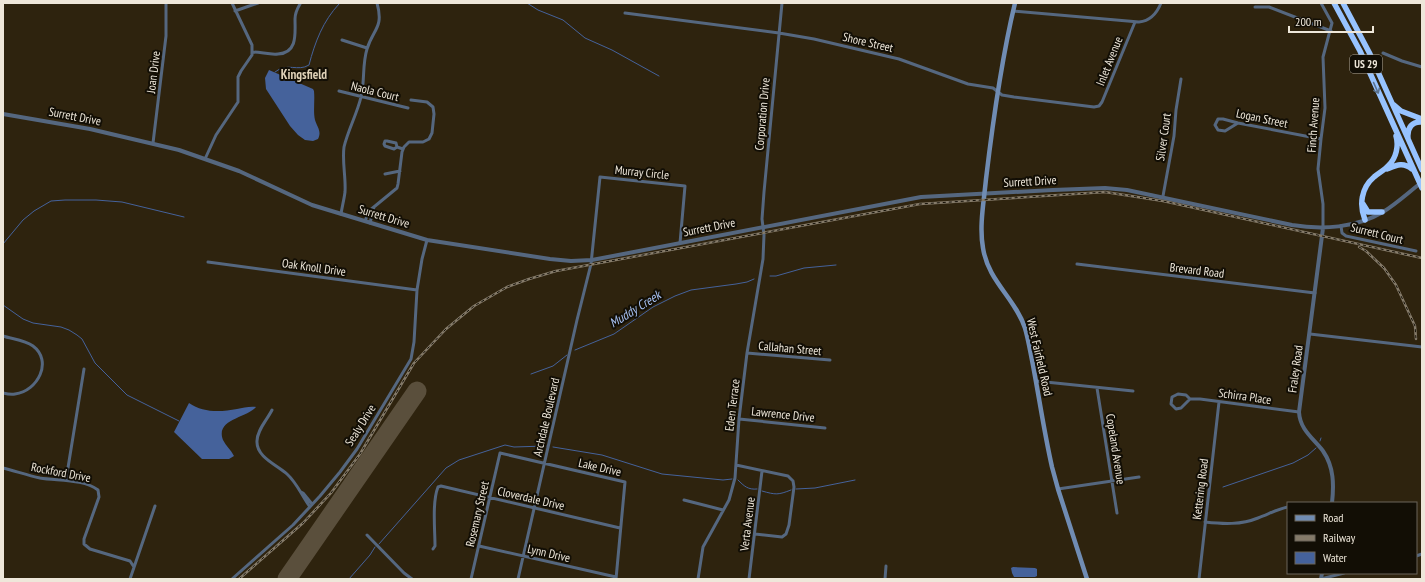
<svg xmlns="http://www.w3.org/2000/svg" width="1425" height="582" viewBox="0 0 1425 582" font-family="'PT Sans Narrow',sans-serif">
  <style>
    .water { fill: #45629b }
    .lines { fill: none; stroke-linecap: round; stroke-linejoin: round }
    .stream { stroke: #45629b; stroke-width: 1 }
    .runway { stroke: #5a4f3c; stroke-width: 19 }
    .minor { stroke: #55677f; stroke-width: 3 }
    .tertiary { stroke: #55677f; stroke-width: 4 }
    .secondary { stroke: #708cb3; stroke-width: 4.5 }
    .motorway { stroke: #97c3ff; stroke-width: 5.5 }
    .rail-casing { stroke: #857b6a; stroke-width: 2.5 }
    .rail { stroke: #120e05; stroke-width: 1; stroke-dasharray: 3; stroke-linecap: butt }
    .oneway { stroke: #5b728e }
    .labels { text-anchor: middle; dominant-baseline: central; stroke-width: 4; stroke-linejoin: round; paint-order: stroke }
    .shield { fill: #120e05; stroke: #aca69a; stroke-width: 1 }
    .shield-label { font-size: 11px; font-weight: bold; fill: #eee7da }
    .street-label { font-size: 12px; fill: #eee7da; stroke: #120e05 }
    .neighbourhood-label { font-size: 13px; font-weight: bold; fill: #dfd1b8; stroke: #120e05 }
    .water-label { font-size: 13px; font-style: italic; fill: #a7c1f3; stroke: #120e05 }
  </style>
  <rect width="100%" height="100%" fill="#2e230e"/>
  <path class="water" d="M269,70l44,19 1,2c1,10 -1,20 1,29 2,7 7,11 3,19l-5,2 -8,-1 -7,-5 -8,-9 -24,-37 -1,-11z
    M189,403c14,10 32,9 48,6 6,-1 13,-3 19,-2 -9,11 -41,12 -33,33 3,6 8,10 11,16l-5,3h-27l-28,-27z
    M1013,567l22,1 2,1v7l-2,1h-21l-2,-4 -1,-5z"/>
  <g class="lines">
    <path class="stream" d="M527,3l11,7 25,10 22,18 27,12 47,26
      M275,72c12,-10 23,0 34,-7 6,-23 14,-44 30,-61
      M3,244l20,-24 11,-9 17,-10 14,-1h31l26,2 62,15
      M770,276h6l28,-8 32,-3
      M3,305l20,14 10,4 28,4 8,3 8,5 5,4 13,24 32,32 52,26
      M575,350l39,-16 39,-27 22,-11 16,-6 45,-6 11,-2 7,-3
      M531,374l22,-8 14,-11
      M1320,441l1,-3
      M553,447l49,8 60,19 61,6 9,-1
      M738,480c6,6 10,10 19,9
      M1223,487l70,-24 15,-8 8,-7
      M796,489l19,-1 40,-8
      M762,491c14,4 16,4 29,-1
      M379,544l67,-76 13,-8 46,-15 9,2 32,-1
      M349,579l21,-24 5,-8"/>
    <path class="runway" d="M287,579l130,-188"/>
    <path class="minor" d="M1321,3l11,20 -9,34 2,51 -4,31 -3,30 5,35v24
      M1255,7h14l62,24
      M235,11l23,-8
      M1013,11l126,11c11,-1 18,-9 22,-19
      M625,13l154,20 35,6 85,20 69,25 25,4 9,7 12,2 80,10 5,-1 3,-4 33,-80
      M342,40l25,8
      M253,52c8,0 17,3 25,2 20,-1 17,-21 17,-35 0,-5 2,-10 5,-15
      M1383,53l19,8 20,6
      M339,91l69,17
      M1238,123l-13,8 -7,-1 -3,-5 3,-6h5l15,4 83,16
      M153,143l13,-107v-33
      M397,147l-1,-4 -9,-2h-2l-1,3 1,2 9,3 3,-2 6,2
      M205,159l11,-24 22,-33v-25l3,-6 11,-16v-10l-20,-42
      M385,174l15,-3
      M1163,196l11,-60 2,-26 5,-31
      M341,214c1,-7 3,-14 4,-22 1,-15 -3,-30 -1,-45 4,-17 13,-33 17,-50 4,-16 1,-32 6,-48 6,-20 17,-21 10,-46
      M365,221l4,-10 28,-23 1,-4 4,-32 2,-5 5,-5h14l6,-3 3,-6 2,-19 -1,-7 -6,-5 -16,-2
      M370,223l4,-16
      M1341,226l1,7 4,3 70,15
      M208,262l209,28
      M1077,264l238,29
      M1310,334l112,13
      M3,336c9,3 22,4 30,10 20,15 5,45 -18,48 -4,1 -8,0 -12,-1
      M747,353l83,7
      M1036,381l97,10
      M1097,388l20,125
      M1178,394l8,1 4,4 -9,9 -5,1 -5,-5 1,-7z
      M1190,399h10l99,13
      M272,410c-5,10 -15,20 -15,31 -1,16 20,24 30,33 10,9 15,22 23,33
      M739,419l86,9
      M736,465l52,11 5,5 1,6 -5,38 -3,9 -4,3 -27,-3
      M3,468c12,3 24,7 37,10 18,3 44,1 58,12l1,7 -15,42v5l6,5 40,12 4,6
      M66,480l18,-111
      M1058,489l81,-12
      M301,492l2,1 9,11
      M684,500l39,10
      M1205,522c18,2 36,3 53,-4 11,-4 19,-9 30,-11
      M367,535l37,38 8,6
      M479,546l137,31
      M433,549l2,-3c0,-16 -3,-44 3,-59l3,-1 179,42
      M1416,556l6,-2
      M130,579l25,-73
      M232,579l61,-54 27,-29 20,-24 17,-23 54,-90 3,-17 3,-52 5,-31 5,-19
      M471,579l29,-126 125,29 -9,97
      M518,579l59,-259 14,-56 9,-87 85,9 -5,57
      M698,579l5,-32 26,-47 6,-22 4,-59 8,-66 16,-94 1,-24 -2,-16 2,-27 18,-189
      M749,579l13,-108
      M885,579l1,-13
      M1199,579l20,-177
      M1321,579l23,-6"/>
    <path class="tertiary" d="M3,114l87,15 89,21 60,21 73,34 115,35 123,19 21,2 21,-1 329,-63 132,-7 52,-2 22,2 165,35c30,5 64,3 91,-13 13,-8 26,-20 39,-30
      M1323,228l-24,184c1,18 14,26 24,39 11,16 11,34 9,52
      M1321,579l1,-6"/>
    <path class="secondary" d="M1015,3c-14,58 -22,117 -29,176 -2,22 -7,47 -3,69 5,33 32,50 42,80 3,10 5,22 7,32 7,36 12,72 20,107l6,22 29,90"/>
    <path class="motorway" d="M1334,3l26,48 62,137
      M1343,3l27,51 52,116
      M1394,105l7,6 21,8
      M1408,138c-1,-10 4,-17 14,-16
      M1387,169c10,-4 16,-7 25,0
      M1363,204l5,8h14
      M1365,220c-6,-15 -4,-32 9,-43 4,-4 11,-7 15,-12 7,-7 10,-19 7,-29"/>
    <g class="rail-casing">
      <path id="rail" d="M1359,247l7,4 18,17 12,17 19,41 1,13
        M239,579l64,-56 28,-30 29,-39 54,-91 32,-34 28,-23 33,-19 22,-8 27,-8 364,-67 185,-12 58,9 259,57"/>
    </g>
    <use href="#rail" class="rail"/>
  </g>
  <defs><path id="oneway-shaft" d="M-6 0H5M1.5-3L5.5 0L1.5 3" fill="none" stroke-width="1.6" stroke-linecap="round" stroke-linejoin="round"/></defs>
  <use class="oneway" href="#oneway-shaft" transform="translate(1376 88) rotate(66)"/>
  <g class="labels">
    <rect class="shield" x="1350" y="55" width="32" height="18" rx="3"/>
    <g class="shield-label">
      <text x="1366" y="64">US 29</text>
    </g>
    <g class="street-label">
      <text transform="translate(868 42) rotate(13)">Shore Street</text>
      <text transform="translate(1109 61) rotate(-68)">Inlet Avenue</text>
      <text transform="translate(153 72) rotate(-83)">Joan Drive</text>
      <text transform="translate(375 91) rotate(14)">Naola Court</text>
      <text transform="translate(762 114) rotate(-85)">Corporation Drive</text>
      <text transform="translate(75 116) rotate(11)">Surrett Drive</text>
      <text transform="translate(1262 118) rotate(12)">Logan Street</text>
      <text transform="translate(1313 125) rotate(-86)">Finch Avenue</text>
      <text transform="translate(1163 137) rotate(-82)">Silver Court</text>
      <text transform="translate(642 172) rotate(6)">Murray Circle</text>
      <text transform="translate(1030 181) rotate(-3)">Surrett Drive</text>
      <text transform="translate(384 216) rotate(17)">Surrett Drive</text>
      <text transform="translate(709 227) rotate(-11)">Surrett Drive</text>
      <text transform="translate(1377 233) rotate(14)">Surrett Court</text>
      <text transform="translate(314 267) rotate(8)">Oak Knoll Drive</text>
      <text transform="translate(1197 270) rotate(7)">Brevard Road</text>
      <text transform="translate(790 348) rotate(5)">Callahan Street</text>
      <text transform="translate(1040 357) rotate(77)">West Fairfield Road</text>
      <text transform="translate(1295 369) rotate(-82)">Fraley Road</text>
      <text transform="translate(1245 396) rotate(8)">Schirra Place</text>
      <text transform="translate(732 405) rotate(-83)">Eden Terrace</text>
      <text transform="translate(783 414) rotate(6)">Lawrence Drive</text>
      <text transform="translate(546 417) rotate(-77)">Archdale Boulevard</text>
      <text transform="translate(360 425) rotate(-58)">Sealy Drive</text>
      <text transform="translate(1116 449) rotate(81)">Copeland Avenue</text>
      <text transform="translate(600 467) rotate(13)">Lake Drive</text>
      <text transform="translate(61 472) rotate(11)">Rockford Drive</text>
      <text transform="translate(1200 489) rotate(-83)">Kettering Road</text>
      <text transform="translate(531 498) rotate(13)">Cloverdale Drive</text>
      <text transform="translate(477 514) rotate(-77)">Rosemary Street</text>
      <text transform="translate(747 524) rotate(-83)">Verta Avenue</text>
      <text transform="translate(549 553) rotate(13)">Lynn Drive</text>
    </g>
    <g class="neighbourhood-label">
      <text x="304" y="74">Kingsfield</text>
    </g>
    <g class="water-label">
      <text transform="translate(635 309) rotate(-32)">Muddy Creek</text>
    </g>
  </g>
  <rect width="1425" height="582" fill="none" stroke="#eee7da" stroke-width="8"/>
  <rect x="1287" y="502" width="130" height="72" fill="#120e05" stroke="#6a655a"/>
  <rect x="1295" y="515" width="20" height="6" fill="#708cb3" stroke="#6a655a"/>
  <text x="1323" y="522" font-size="12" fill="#eee7da">Road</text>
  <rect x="1295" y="535" width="20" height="6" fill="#857b6a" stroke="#6a655a"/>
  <text x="1323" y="542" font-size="12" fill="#eee7da">Railway</text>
  <rect x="1295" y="552" width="20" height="12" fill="#45629b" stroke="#6a655a"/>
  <text x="1323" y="562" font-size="12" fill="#eee7da">Water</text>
  <path d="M1289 26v6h84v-6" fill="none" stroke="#eee7da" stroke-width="2"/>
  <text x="1295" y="26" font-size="12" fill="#eee7da" stroke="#120e05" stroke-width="3" paint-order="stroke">200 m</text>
</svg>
